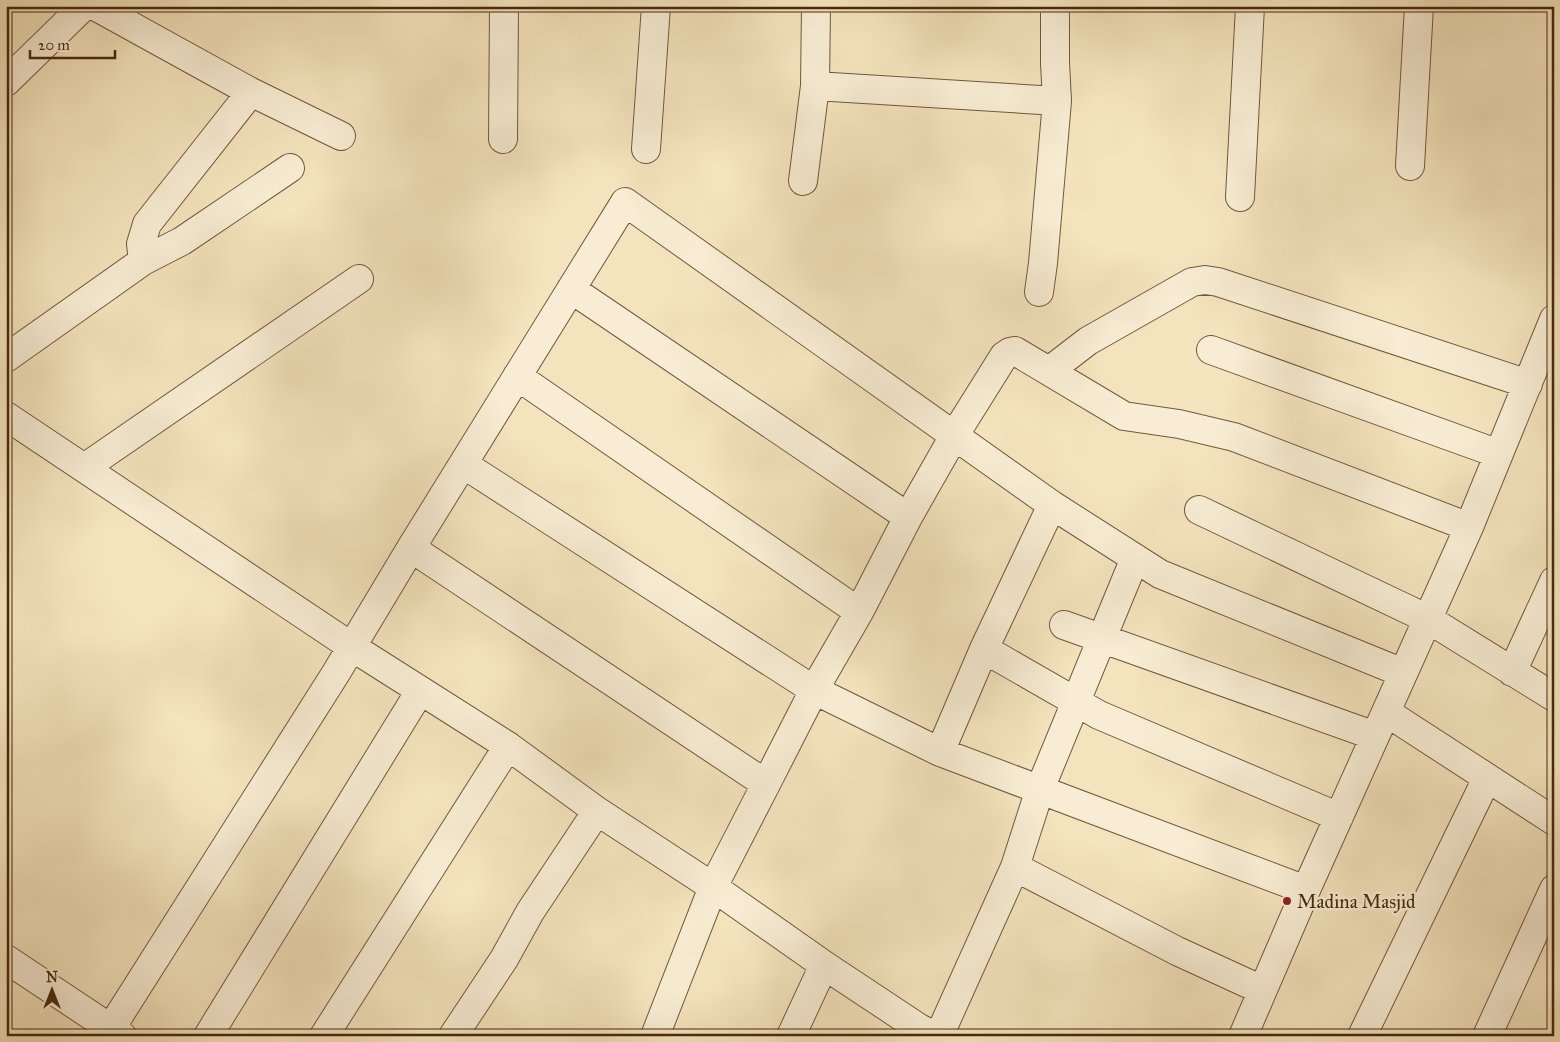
<svg xmlns="http://www.w3.org/2000/svg" width="1560" height="1042" viewBox="0 0 1560 1042" font-family="'IM FELL Great Primer',serif">
  <style>
    .lines { fill: none; stroke-linecap: round; stroke-linejoin: round }
    .minor-casing { stroke: #72583a; stroke-width: 30 }
    .minor { stroke: #f8edd4; stroke-width: 28 }
    .poi-dot { fill: #8f2418; stroke: #f8edd4; stroke-width: 2 }
    .labels { text-anchor: middle; dominant-baseline: central; stroke-width: 5; stroke-linejoin: round; paint-order: stroke }
    .poi-label { font-size: 19px; fill: #47290e; stroke: #f8edd4; text-anchor: start }
  </style>
  <rect width="100%" height="100%" fill="#f4e4bd"/>
  <filter id="stains"><feTurbulence type="fractalNoise" baseFrequency=".004" numOctaves="4"/><feColorMatrix values="0 0 0 0 .2 0 0 0 0 .09 0 0 0 0 .02 0 0 0 .5 -.17"/></filter>
  <radialGradient id="worn" r=".72"><stop offset=".6" stop-color="#630" stop-opacity="0"/><stop offset="1" stop-color="#630" stop-opacity=".3"/></radialGradient>
  <g class="lines">
    <g class="minor-casing">
      <path id="minor" d="M95,6l156,86 90,44
        M6,82l78,-76
        M815,86l242,15
        M503,139l1,-133
        M646,149l10,-143
        M1410,166l9,-160
        M803,181l12,-95 1,-80
        M1240,197l10,-191
        M143,261l-2,-17 6,-20 104,-132
        M571,289l337,228
        M1039,292l4,-29 14,-162 -2,-38v-57
        M1211,350l288,104
        M6,358l137,-97 39,-20 108,-73
        M1049,371l39,-30 104,-59 13,-2 13,2 310,102
        M517,376l342,236
        M6,416l346,231 156,99 89,65 116,76 111,78 95,63 16,8
        M463,464l351,226 126,62
        M84,468l275,-189
        M1199,510l229,109 126,78
        M411,548l355,236
        M1064,625l311,111
        M984,649l115,66 240,102
        M1512,672l42,-91
        M1386,712l168,109
        M1015,867l162,84 85,39
        M1306,890l-366,-138 44,-103 68,-144 108,69 243,99
        M6,959l116,77
        M106,1036l230,-363 75,-125 214,-346 427,303
        M208,1036l212,-345
        M324,1036l184,-290
        M453,1036l51,-77 26,-47 67,-101
        M655,1036l58,-149 53,-103 48,-94 45,-78 49,-95 46,-81 50,-80 6,-4 5,-1 109,65 55,8 55,13 235,90
        M791,1036l33,-71
        M939,1036l76,-169 25,-78 95,-231
        M1243,1036l63,-146 163,-363 85,-208
        M1362,1036l125,-258
        M1487,1036l67,-147"/>
    </g>
    <use href="#minor" class="minor"/>
  </g>
  <circle class="poi-dot" cx="1287" cy="901" r="5"/>
  <g class="labels">
    <g class="poi-label">
      <text x="1297" y="901">Madina Masjid</text>
    </g>
  </g>
  <rect width="1560" height="1042" fill="none" stroke="#f4e4bd" stroke-width="25"/>
  <rect x="8" y="8" width="1545" height="1027" fill="none" stroke="#47290e" stroke-width="2.5"/>
  <rect x="12" y="12" width="1535" height="1017" fill="none" stroke="#47290e"/>
  <g transform="translate(52 990)" stroke="#f8edd4" stroke-width="4" paint-order="stroke">
  <path d="M0-4L9 19L0 12L-9 19Z" fill="#47290e"/>
  <text y="-8" font-size="14" font-weight="bold" text-anchor="middle" fill="#47290e">N</text>
  </g>
  <path d="M30 50v8h85v-8" fill="none" stroke="#47290e" stroke-width="2.5"/>
  <text x="38" y="50" font-size="15" fill="#47290e" stroke="#f8edd4" stroke-width="4" paint-order="stroke">20 m</text>
  <rect width="100%" height="100%" filter="url(#stains)"/>
  <rect width="100%" height="100%" fill="url(#worn)"/>
</svg>
